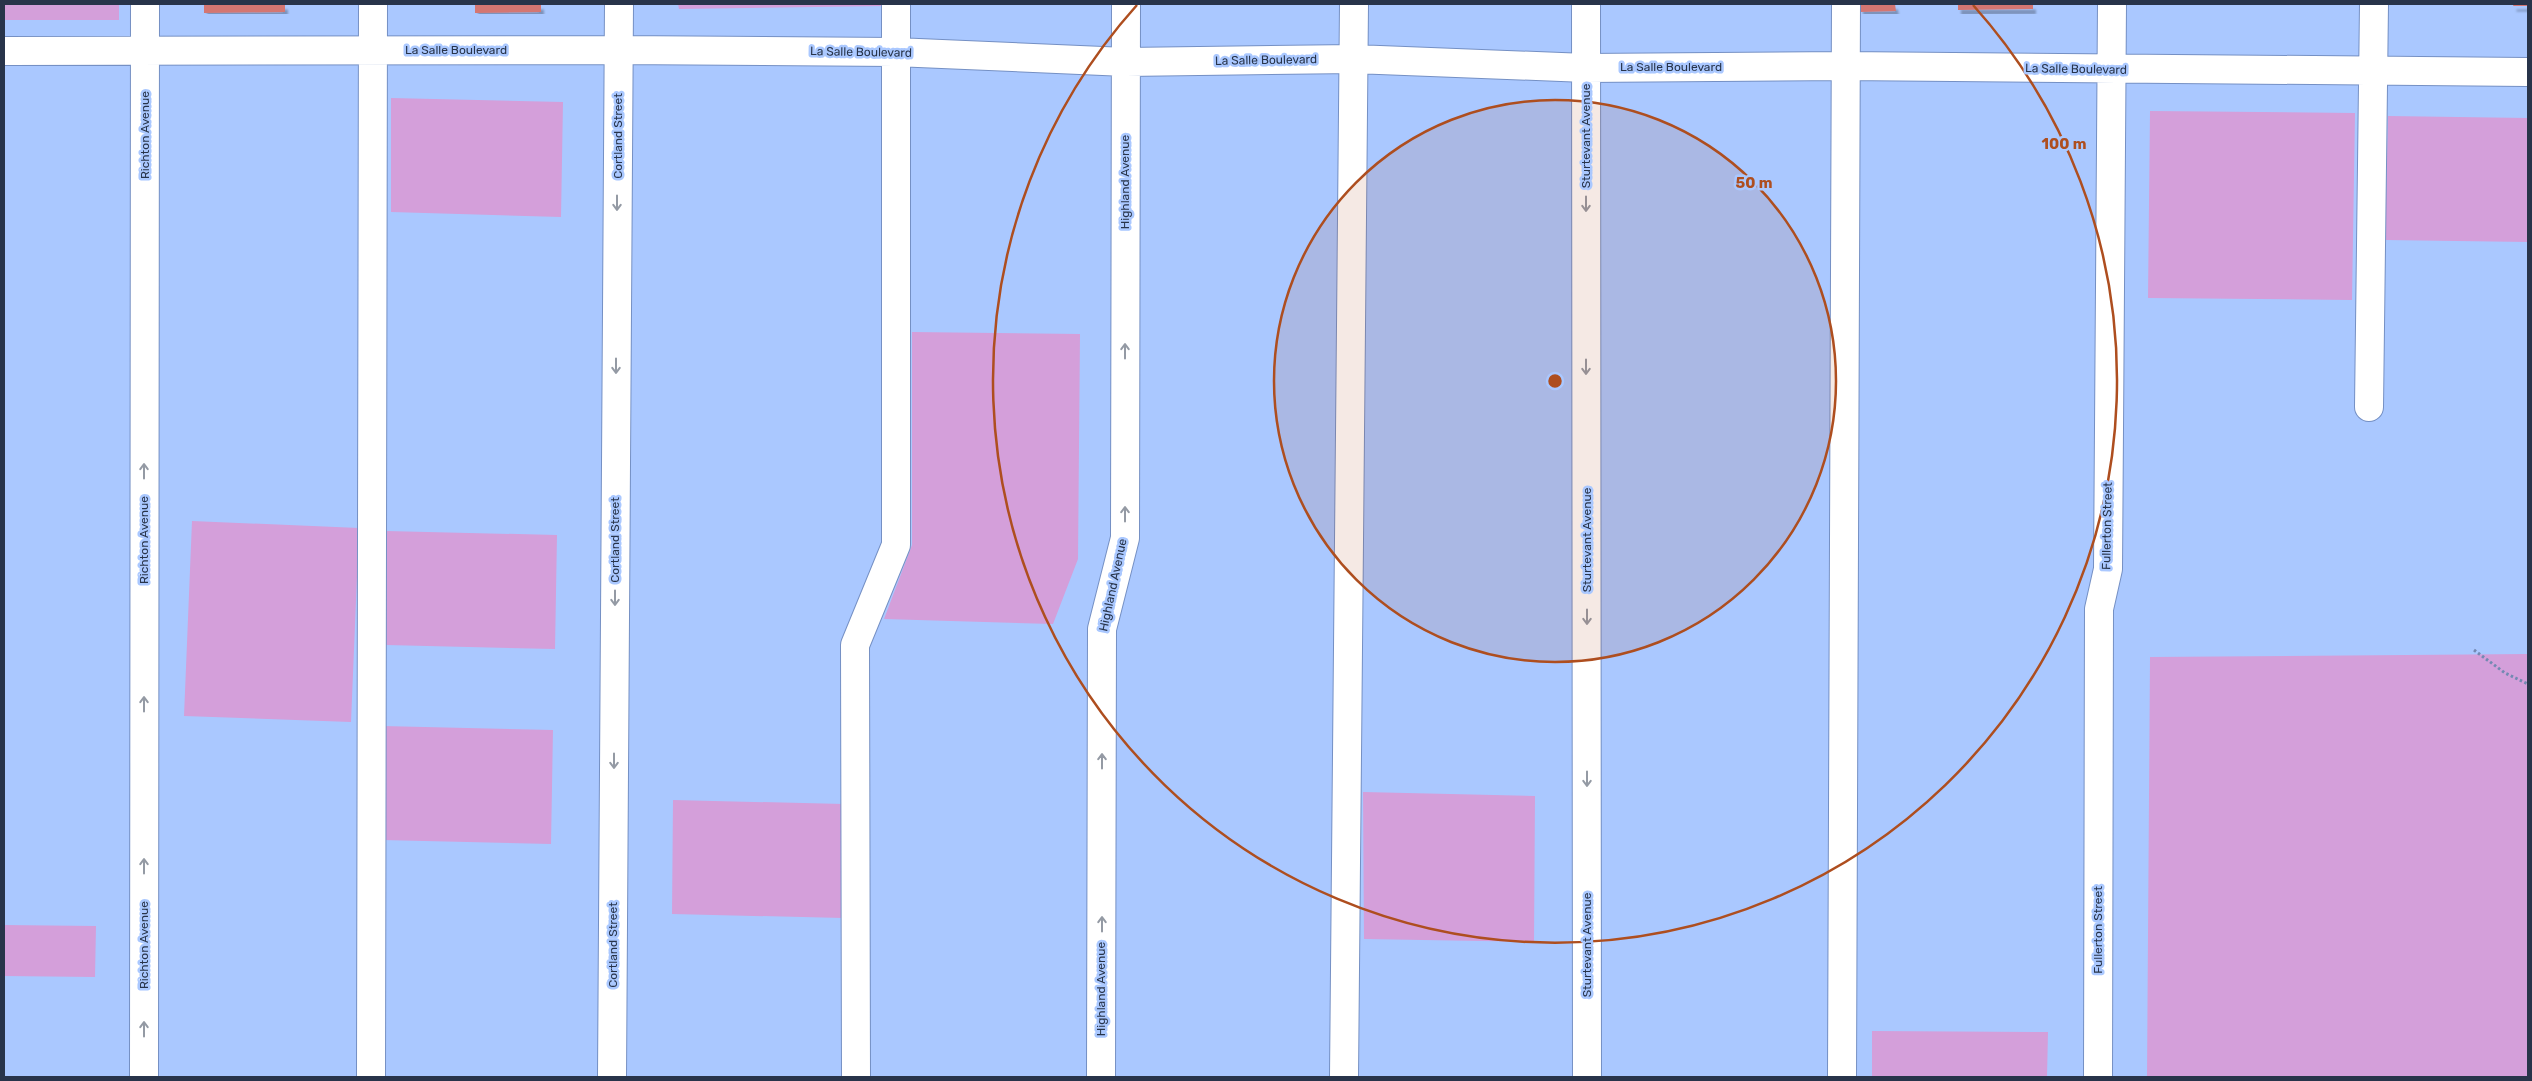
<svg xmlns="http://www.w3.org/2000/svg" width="2532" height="1081" viewBox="0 0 2532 1081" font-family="Rubik,sans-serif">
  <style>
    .green { fill: #d49fda }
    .building { fill: #d47672; filter: url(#shadow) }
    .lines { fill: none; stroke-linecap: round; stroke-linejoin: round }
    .minor-casing { stroke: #7590c4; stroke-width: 30 }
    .path { stroke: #7389b2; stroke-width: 3; stroke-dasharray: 2.5 2.5; stroke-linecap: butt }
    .minor { stroke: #fff; stroke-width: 28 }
    .oneway { stroke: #949aa4 }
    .ring { fill: none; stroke: #ae4e1f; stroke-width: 2.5 }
    .labels { text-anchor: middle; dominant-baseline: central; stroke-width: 5; stroke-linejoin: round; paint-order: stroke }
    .street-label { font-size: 12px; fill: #28344a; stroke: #aac8ff }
    .centre { fill: #ae4e1f; stroke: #aac8ff; stroke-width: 2.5 }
    .ring-label { font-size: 15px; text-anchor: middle; font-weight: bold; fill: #ae4e1f; stroke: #aac8ff; stroke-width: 5; stroke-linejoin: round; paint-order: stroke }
  </style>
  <defs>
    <filter id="shadow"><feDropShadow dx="3" dy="5.5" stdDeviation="1" flood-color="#0004"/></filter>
  </defs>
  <rect width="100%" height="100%" fill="#aac8ff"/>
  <path class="green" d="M4,4h115v16h-115z
    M678,4h208v2l-207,3z
    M391,98l172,4 -2,115 -170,-5z
    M2150,111l205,2 -3,187 -204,-2z
    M2388,116l140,2v124l-143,-2z
    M912,332l168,2 -2,225 -25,65 -169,-5 28,-74z
    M192,521l167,7 -8,194 -167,-6z
    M386,531l171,4 -2,114 -169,-4z
    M2528,654v423h-381l3,-420z
    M382,726l171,4 -2,114 -169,-4z
    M1363,792l172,4 -1,146 -170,-3z
    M673,800l171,4 -1,114 -171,-4z
    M4,925l92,1 -1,51 -91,-1z
    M1872,1031l176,1 -1,45h-175z"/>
  <path class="building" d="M204,4h81v8l-81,1z
    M475,4h66v8l-66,1z
    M1860,4h35l1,7 -36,1z
    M1958,4h75v5l-75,1z
    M2514,4h14v2h-15z"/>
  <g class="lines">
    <g class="minor-casing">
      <path id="minor" d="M1586,4l1,1073
        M4,51l614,-1 277,2 231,10 228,-3 232,9 259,-2 683,6
        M2369,407l5,-403
        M144,1077l1,-1073
        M371,1077l2,-1073
        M612,1077l7,-1073
        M856,1077l-1,-432 41,-100v-541
        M1101,1077l1,-448 23,-91 1,-534
        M1344,1077l10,-1073
        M1842,1077l4,-1073
        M2098,1077l1,-468 9,-40 4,-565"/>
    </g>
    <path class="path" d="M2474,650l31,23 23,11"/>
    <use href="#minor" class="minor"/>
  </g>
  <defs><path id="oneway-shaft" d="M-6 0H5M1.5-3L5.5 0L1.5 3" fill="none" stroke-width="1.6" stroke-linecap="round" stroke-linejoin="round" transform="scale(1.25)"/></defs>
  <g class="oneway">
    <use href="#oneway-shaft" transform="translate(617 203) rotate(90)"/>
    <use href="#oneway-shaft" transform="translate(1586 204) rotate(90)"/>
    <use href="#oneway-shaft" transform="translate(1125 351) rotate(-90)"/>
    <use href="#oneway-shaft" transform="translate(616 366) rotate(90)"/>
    <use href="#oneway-shaft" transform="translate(1586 367) rotate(90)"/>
    <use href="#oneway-shaft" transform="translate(144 471) rotate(-90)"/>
    <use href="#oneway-shaft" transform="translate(1125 514) rotate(-90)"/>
    <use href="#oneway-shaft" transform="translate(615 598) rotate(90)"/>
    <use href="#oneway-shaft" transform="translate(1587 617) rotate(90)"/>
    <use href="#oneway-shaft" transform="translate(144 704) rotate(-90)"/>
    <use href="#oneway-shaft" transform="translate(614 761) rotate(90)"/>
    <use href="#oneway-shaft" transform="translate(1102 761) rotate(-90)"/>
    <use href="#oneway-shaft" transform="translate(1587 779) rotate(90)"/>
    <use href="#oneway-shaft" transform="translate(144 866) rotate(-90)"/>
    <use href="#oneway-shaft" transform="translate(1102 924) rotate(-90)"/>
    <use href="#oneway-shaft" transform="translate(144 1029) rotate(-90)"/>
  </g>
  <circle cx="1555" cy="381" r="281" fill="#ae4e1f" fill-opacity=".12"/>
  <g class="ring">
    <circle cx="1555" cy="381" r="281"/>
    <path d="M1973 5A562 562 0 1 1 1137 5"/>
  </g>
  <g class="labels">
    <g class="street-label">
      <text x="456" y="50">La Salle Boulevard</text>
      <text transform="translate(861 52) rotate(1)">La Salle Boulevard</text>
      <text transform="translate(1266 60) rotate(-1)">La Salle Boulevard</text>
      <text x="1671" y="67">La Salle Boulevard</text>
      <text transform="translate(2076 69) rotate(1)">La Salle Boulevard</text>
      <text transform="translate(145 135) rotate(-90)">Richton Avenue</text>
      <text transform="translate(618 136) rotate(-90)">Cortland Street</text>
      <text transform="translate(1586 136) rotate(-90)">Sturtevant Avenue</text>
      <text transform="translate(1125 182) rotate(-90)">Highland Avenue</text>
      <text transform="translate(2107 526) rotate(-89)">Fullerton Street</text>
      <text transform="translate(144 540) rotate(-90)">Richton Avenue</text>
      <text transform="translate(615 540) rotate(-90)">Cortland Street</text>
      <text transform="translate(1587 540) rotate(-90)">Sturtevant Avenue</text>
      <text transform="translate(1113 585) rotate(-78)">Highland Avenue</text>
      <text transform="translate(2098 930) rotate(-90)">Fullerton Street</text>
      <text transform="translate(144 945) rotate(-90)">Richton Avenue</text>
      <text transform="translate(613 945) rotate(-90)">Cortland Street</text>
      <text transform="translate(1587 945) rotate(-90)">Sturtevant Avenue</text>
      <text transform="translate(1101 989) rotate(-90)">Highland Avenue</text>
    </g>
  </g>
  <circle cx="1555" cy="381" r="8" class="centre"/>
  <g class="ring-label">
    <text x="2064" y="149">100 m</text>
    <text x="1754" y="188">50 m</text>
  </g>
  <rect width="2532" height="1081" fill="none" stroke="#28344a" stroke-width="10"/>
</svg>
